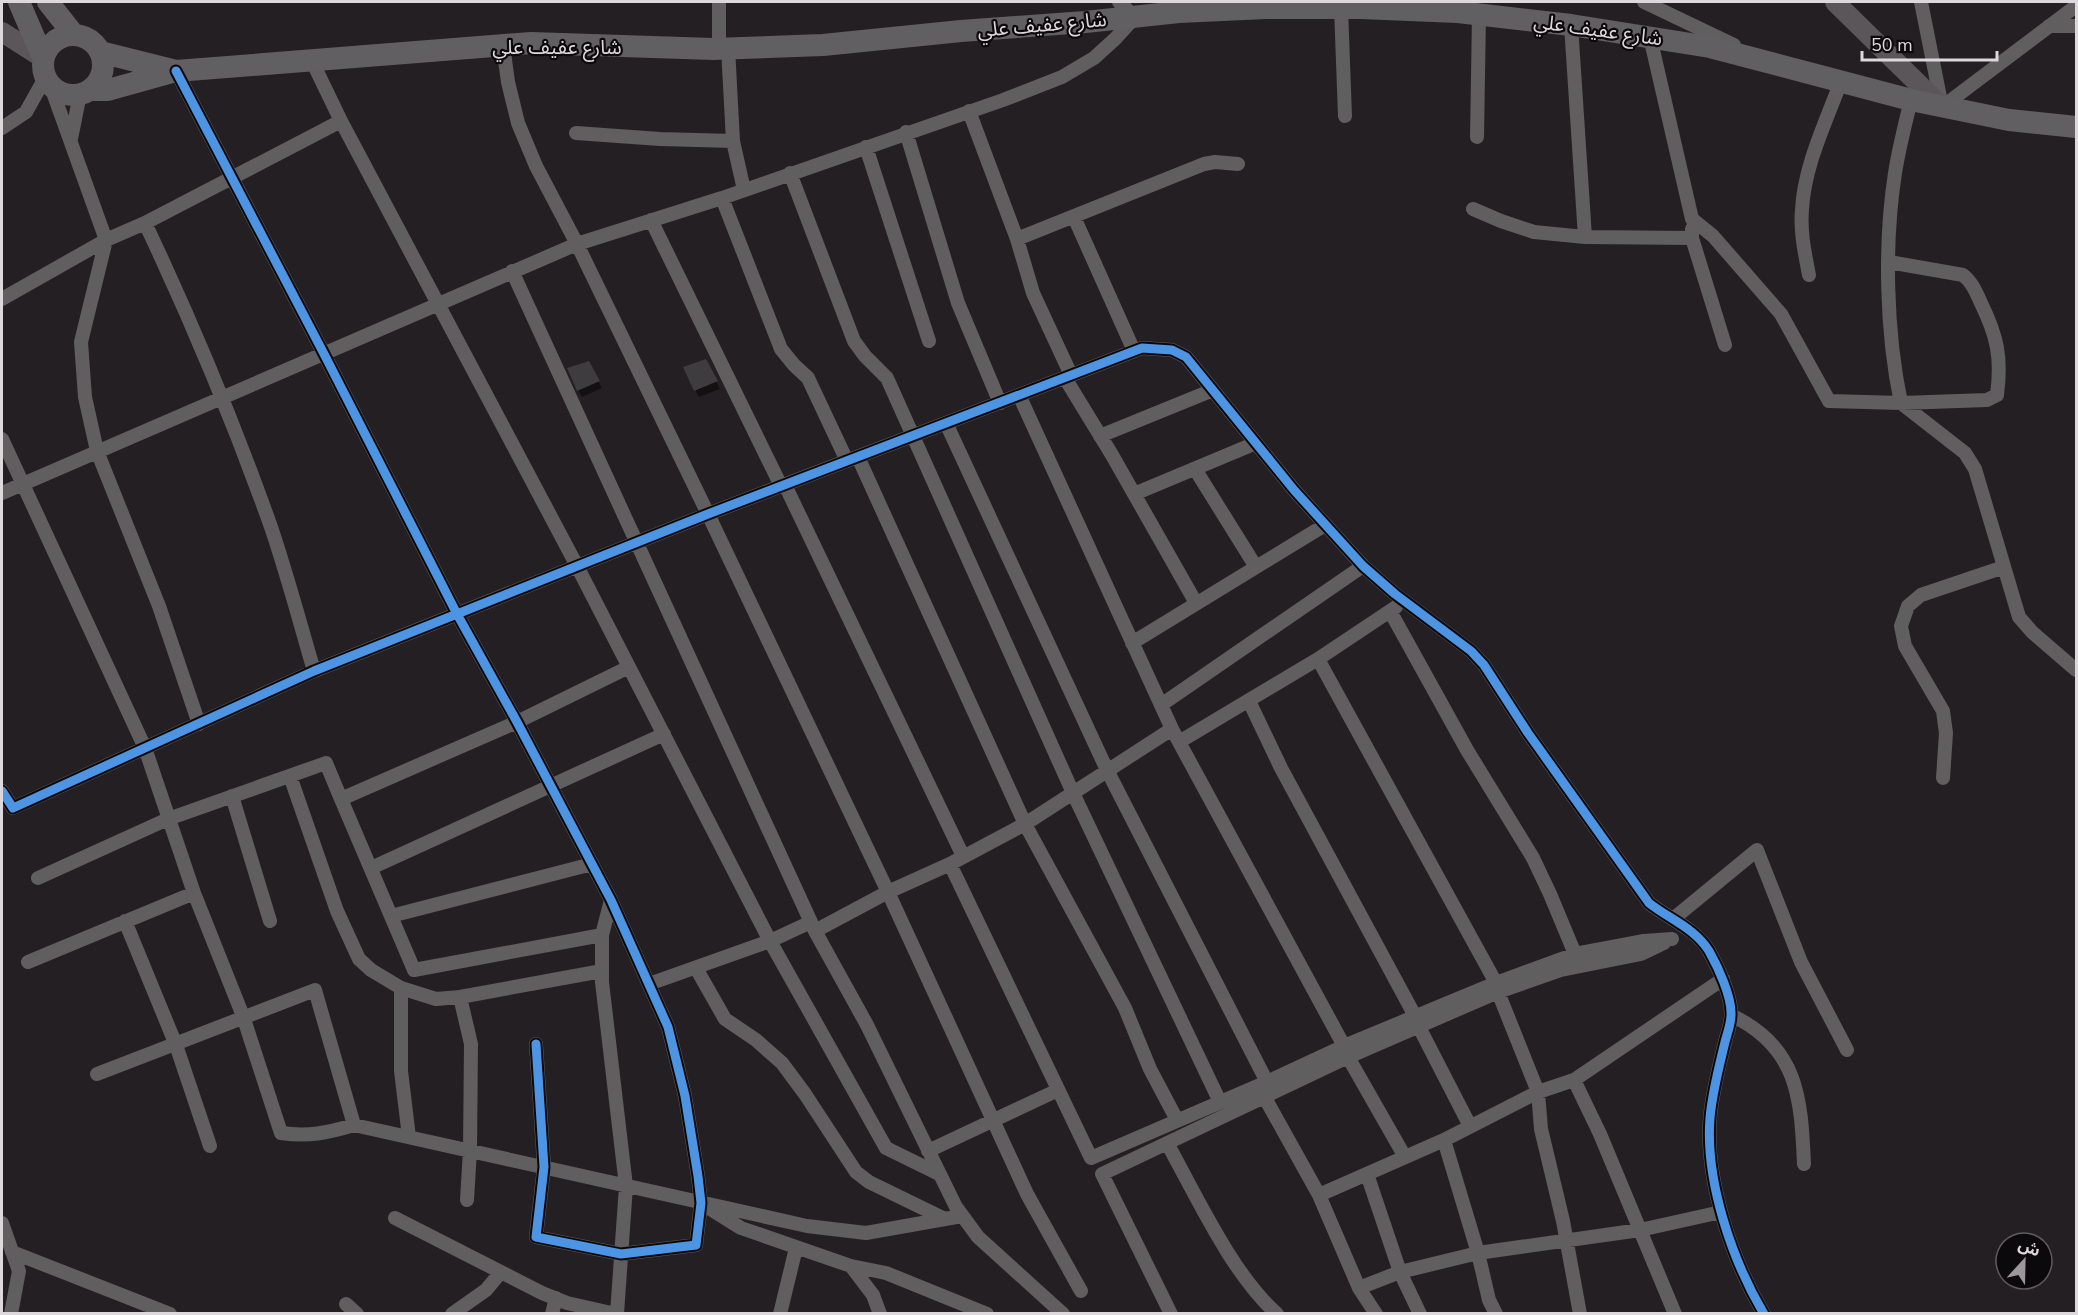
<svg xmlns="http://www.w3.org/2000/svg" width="2078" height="1315" viewBox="0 0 2078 1315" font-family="'Nunito Sans','Noto Sans Arabic',sans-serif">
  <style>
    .shadow { fill: #0007 }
    .building { fill: #3f3c3f }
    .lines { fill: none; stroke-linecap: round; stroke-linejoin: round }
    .street { stroke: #605e5f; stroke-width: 14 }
    .secondary { stroke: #5a5659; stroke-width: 20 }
    .primary { stroke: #615f61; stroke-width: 22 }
    .cycleway-casing { stroke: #0c090c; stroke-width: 13 }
    .cycleway { stroke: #4d94e3; stroke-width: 9 }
    .labels { text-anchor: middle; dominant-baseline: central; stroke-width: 4.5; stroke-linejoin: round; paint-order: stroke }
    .street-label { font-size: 20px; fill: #dcd8dc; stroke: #0c090c }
  </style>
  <rect width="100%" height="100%" fill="#241f23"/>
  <path class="shadow" d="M705,360l15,29 -21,8 -4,-7z
    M588,362l14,26 -20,9 -4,-7z"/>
  <path class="building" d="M706,359l12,22 -24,10 -11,-24z
    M589,361l11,20 -23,10 -10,-23z"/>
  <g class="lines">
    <path class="street" d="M719,2v46
      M1644,2l90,43
      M1921,2l21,105 134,-101
      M1341,8l4,108
      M1571,25l14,212
      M2049,26h27
      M1650,37l42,182 21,17 68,78 48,87 72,2 86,-3 10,-5c5,-38 0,-59 -16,-92 -5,-11 -9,-21 -18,-28l-74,-13
      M503,45l5,37 10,41 18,43 41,78 131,270 180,378 139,302 54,97
      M728,48l5,93 11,49
      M312,61l29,60 236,445 193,375 116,207 53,26
      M176,71l147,281 134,262 60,108 94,178 57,127 17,69 13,80 3,27 -5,42 -75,9 -85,-17 8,-70 -8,-123
      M51,87l55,153 -25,102 4,55 12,54 62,155 40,118
      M1911,100c-6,24 -12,48 -16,73 -11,71 -9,159 6,230l64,50 10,16 44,148 13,15 44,38
      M969,111l48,128 16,54 38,82
      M2,128l24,-16 19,-34
      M906,132l52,171 42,100
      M576,133l84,6 73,2
      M1477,137l2,-122
      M71,139l9,-45
      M866,147l63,194
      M790,173l64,168 11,15 22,22 186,415 147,309
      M722,198l59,151 13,16 14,13 39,83
      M1473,209l28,12 33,11 51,5 107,1
      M1074,217l60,134
      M651,220l130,266
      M145,223c47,99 89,200 126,304 16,47 29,96 43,144
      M1692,229v9l33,107
      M1017,239l187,-75 11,-2 23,2
      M512,271l303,660 52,94 89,182 22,30 85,77
      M1809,275c-4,-21 -9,-43 -7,-65 2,-44 24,-88 39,-129
      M2,299l104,-59 39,-17 196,-102
      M1065,378l47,77 84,148
      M1019,395l153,334 172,317
      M946,423l161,347 160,312
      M1100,436l113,-46
      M2,439l143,309 49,145 49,123 38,117c27,4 46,0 73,-8l453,101 59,7 96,-17
      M858,457l167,367 100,184 25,61 27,51
      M1195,469l61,98
      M785,485l178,371
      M2,493l575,-249 145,-46 281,-98 59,-23 32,-19 21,-19 20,-22 -16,-15
      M1134,494l122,-51
      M1390,611l77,139 66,108 17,36 25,60
      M1132,643l193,-118
      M1318,659l178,324
      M1249,701l32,67 134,248
      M1161,705l202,-139
      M1179,742l139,-83 78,-52
      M290,776l47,135 22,48 12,11 30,18 35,11 24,-2 142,-26
      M1943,778l3,-45 -3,-22 -38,-65 -4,-20 7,-20 13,-11 83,-28
      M2,791l11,17 301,-137 394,-157 434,-166 30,2 14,7 108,133 69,76 32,28 76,57 13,14 44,68 121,170c20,16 46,25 60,48 9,16 23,46 22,64 0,9 -4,19 -6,27 -6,25 -13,51 -15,76 -5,63 22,142 54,196
      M232,796l38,125
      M950,864l141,294 176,-76 77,-36 152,-63 79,-29 69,-13 28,-2
      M371,868l293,-134
      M38,878l130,-59 158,-56 15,36
      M611,900l-9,35v47l24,204 -9,128
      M391,916l201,-52
      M1673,919l84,-69 44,112 46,88
      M125,921l51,124 34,101
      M815,931l73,-39 62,-28 75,-40 147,-95
      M602,935l-188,35 -73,-171 176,-77 112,-55
      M28,962l166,-69
      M696,968l29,51 31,21 26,23 23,31 51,78 13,10 76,37
      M649,984l121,-43 41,-19
      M401,988v83l8,66
      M1498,992l40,100 3,37 22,92 17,93
      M460,997l11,47 -1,106 -3,50
      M1731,1015c67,32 70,82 73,149
      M1419,1027l51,99
      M1348,1057l57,100
      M97,1074l218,-84 39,135
      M1574,1080l26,54 75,180
      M1265,1098l54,97 40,93 17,26
      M1444,1140l34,113 11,47 7,14
      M1167,1143c30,54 65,131 110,171
      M928,1151l130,-61
      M1367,1174l33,98 20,42
      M1319,1195l125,-55 94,-48 36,-12 149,-101
      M709,1208l32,20 110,38 35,7 101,41
      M395,1218l147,75 25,10 49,11
      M2,1223l17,48 -8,43
      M12,1252l158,62
      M851,1266l22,29 7,19
      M1359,1288l41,-16 78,-19 162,-23 81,-18
      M346,1304l11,10
      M452,1314l34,-24 15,-18
      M552,1314l4,-16
      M780,1314l16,-66
      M1171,1314l-69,-140 246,-117 150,-65 63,-22 80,-16 23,-11"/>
    <path class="secondary" d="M1835,2l107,105
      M2,32l41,26"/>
    <path class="primary" d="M19,2l24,56
      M48,2l26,33
      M43 65a30 30 0 1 1 60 0a30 30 0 1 1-60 0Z
      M176,71l355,-28 182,6 110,-4 138,-14 124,-9 94,-10 87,-4h95l97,4 113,13 139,22 201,53 98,20 67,7
      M90,90h18l68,-19 -76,-19"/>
    <g class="cycleway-casing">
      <path id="cycleway" d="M176,71l147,281 134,262 60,108 94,178 57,127 17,69 13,80 3,27 -5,42 -75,9 -85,-17 8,-70 -8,-123
        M2,791l11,17 301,-137 394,-157 434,-166 30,2 14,7 108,133 69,76 32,28 76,57 13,14 44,68 121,170c20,16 46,25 60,48 9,16 23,46 22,64 0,9 -4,19 -6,27 -6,25 -13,51 -15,76 -5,63 22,142 54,196"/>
    </g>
    <use href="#cycleway" class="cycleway"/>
  </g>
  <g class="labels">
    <g class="street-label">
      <text transform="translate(1042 25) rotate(-5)">شارع عفيف علي</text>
      <text transform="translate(1598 30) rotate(8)">شارع عفيف علي</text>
      <text x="557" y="47">شارع عفيف علي</text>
    </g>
  </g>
  <rect width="2078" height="1315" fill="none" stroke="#dcd8dc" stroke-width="6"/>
  <g transform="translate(2024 1261) rotate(22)"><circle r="28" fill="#0c090c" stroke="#5f5c5f" stroke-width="1.5"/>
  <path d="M0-4.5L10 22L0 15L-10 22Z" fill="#9c979b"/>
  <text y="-9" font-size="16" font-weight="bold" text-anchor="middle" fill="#dcd8dc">ش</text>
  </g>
  <path d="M1862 51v9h135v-9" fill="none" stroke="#dcd8dc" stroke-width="3"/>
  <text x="1871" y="51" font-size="18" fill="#dcd8dc" stroke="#0c090c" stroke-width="4.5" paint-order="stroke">50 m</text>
</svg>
